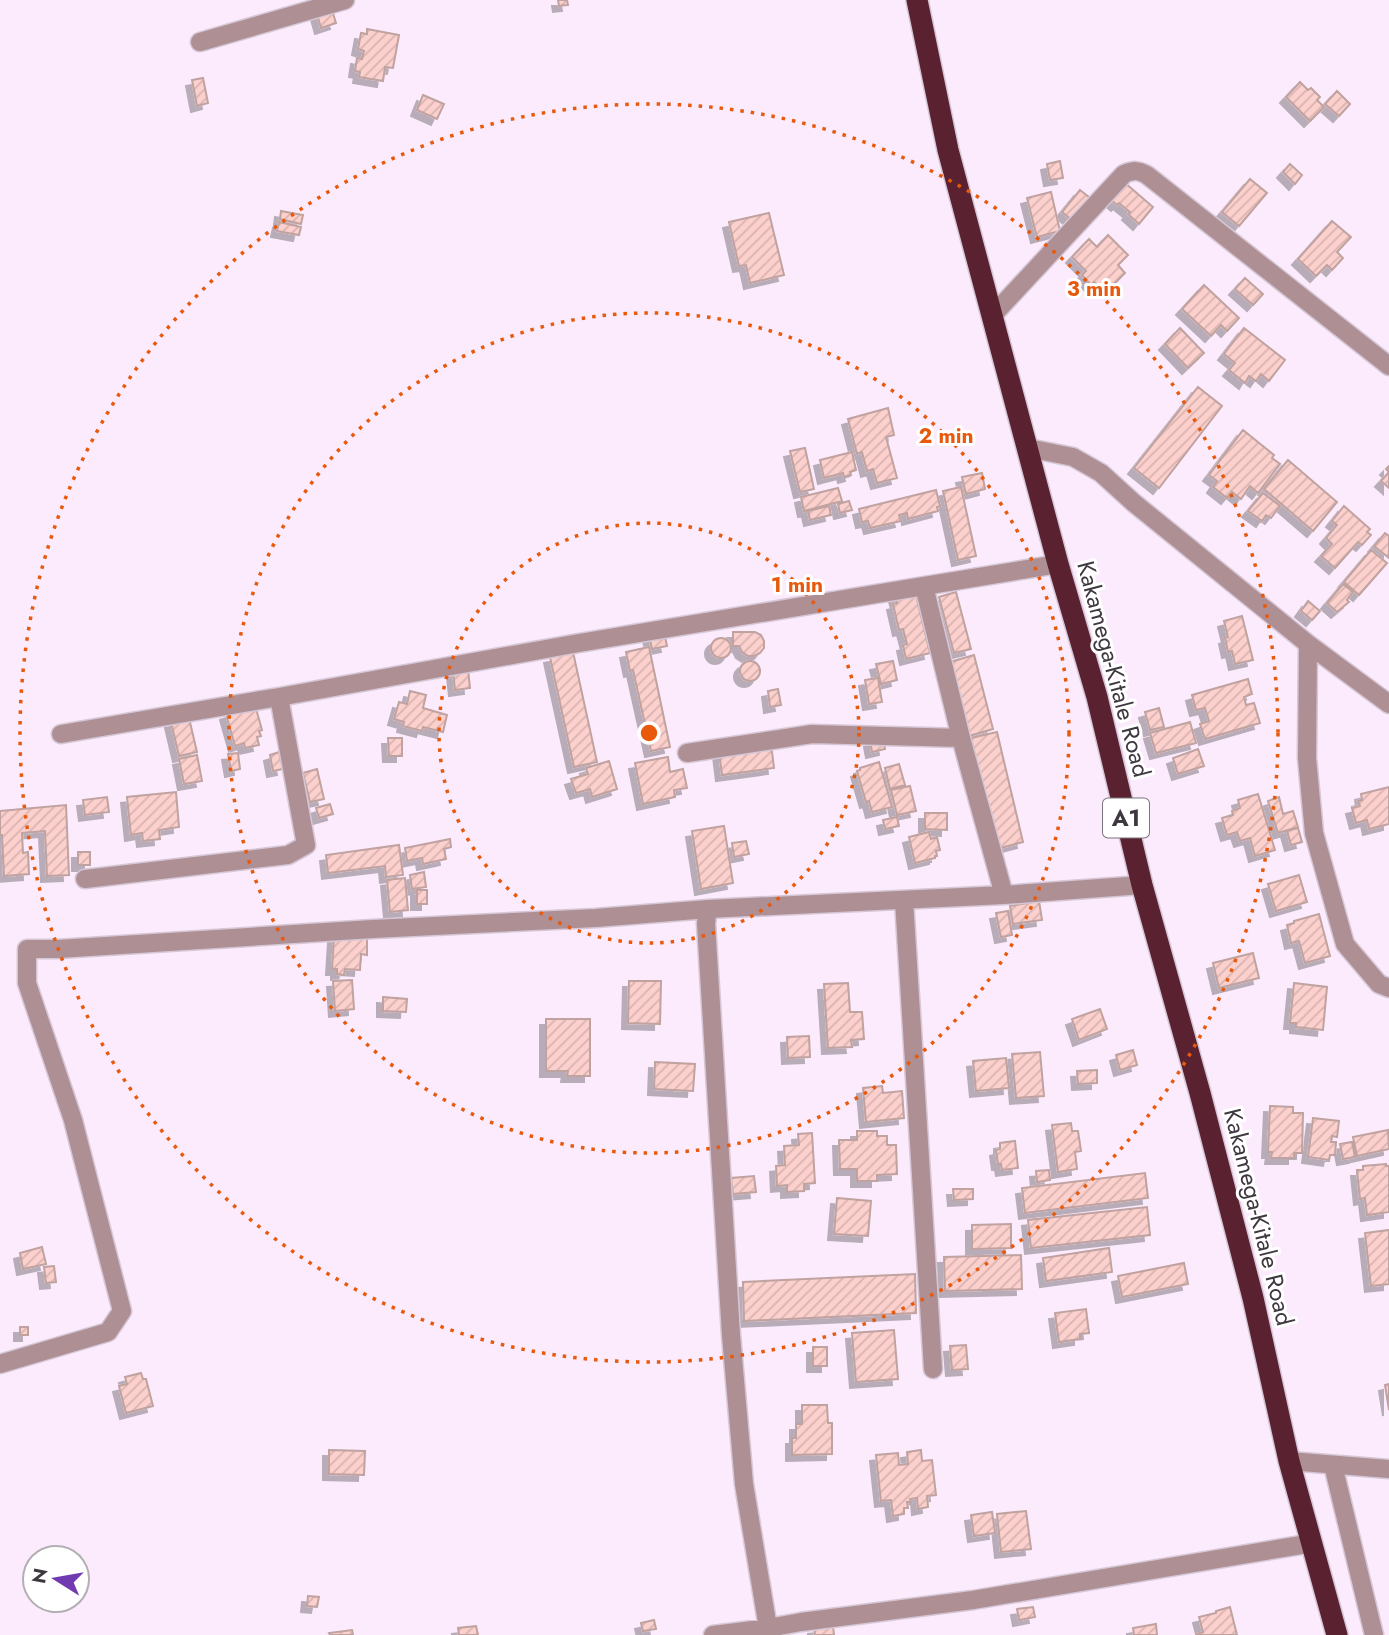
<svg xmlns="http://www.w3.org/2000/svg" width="1389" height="1635" viewBox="0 0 1389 1635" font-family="Jost,sans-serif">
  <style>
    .building { fill: url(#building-hatch); stroke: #c0a2a0; stroke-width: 2; filter: url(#shadow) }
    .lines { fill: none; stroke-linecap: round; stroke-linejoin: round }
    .minor-casing { stroke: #d5c7d6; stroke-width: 21 }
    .highway-casing { stroke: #d5c7d6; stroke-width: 24 }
    .minor { stroke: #ae8f94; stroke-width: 18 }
    .highway { stroke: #5a2231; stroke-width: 21 }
    .ring { fill: none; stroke: #e8590c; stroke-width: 3.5; stroke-dasharray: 3.5 7 }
    .labels { text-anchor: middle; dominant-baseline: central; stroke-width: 6; stroke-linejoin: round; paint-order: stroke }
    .shield { fill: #fff; stroke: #797479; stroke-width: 2 }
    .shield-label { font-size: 23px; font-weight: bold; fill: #3f3840 }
    .street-label { font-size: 24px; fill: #3f3840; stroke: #fff }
    .centre { fill: #e8590c; stroke: #fff; stroke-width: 3.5 }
    .ring-label { font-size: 21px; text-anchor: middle; font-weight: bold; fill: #e8590c; stroke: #fff; stroke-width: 6; stroke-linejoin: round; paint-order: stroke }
  </style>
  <defs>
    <pattern id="building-hatch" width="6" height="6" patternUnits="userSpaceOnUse" patternTransform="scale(1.75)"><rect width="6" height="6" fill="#fcd0cc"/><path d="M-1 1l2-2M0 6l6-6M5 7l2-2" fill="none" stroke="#d9b3b0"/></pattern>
    <filter id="shadow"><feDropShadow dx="-6" dy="6" stdDeviation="0" flood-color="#0004"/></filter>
  </defs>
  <rect width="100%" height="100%" fill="#fbebfc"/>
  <path class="building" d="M558,0h9l1,5 -9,1z
    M332,10l4,13 -15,5 -4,-14z
    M367,29l32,6 -6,33 -8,-1 -2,14 -24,-4 1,-5 -5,-1 2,-13 5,1 2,-8 -6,-2 3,-16 6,1z
    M203,78l5,25 -11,3 -5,-26z
    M1300,82l8,8 3,-2 9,9 -3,3 7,7 -14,14 -24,-24z
    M1337,91l13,13 -11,12 -14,-12z
    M423,95l21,9 -7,15 -20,-9z
    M1060,161l3,17 -13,2 -3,-16z
    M1290,164l12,11 -7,9 -12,-12z
    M1250,179l17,14 -28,33 -17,-14z
    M1124,182l29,25 -14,17 -11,-10 2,-2 -11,-9 -2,2 -7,-6z
    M1080,190l10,8 -18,22 -10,-8z
    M1051,192l9,39 -23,6 -10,-39z
    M281,211l22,4 -2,9 -21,-5z
    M769,213l15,62 -34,8 -4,-18 -7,1 -10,-44z
    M1332,221l19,16 -14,15 6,6 -11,12 -5,-5 -11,11 -18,-17z
    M279,222l22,5 -2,8 -22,-4z
    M1108,235l20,20 -10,10 7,8 -13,13 -4,-4 -6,7 -8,-7 -3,3 -9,-10 4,-4 -14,-14 17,-18 8,8z
    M1245,278l18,16 -10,11 -18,-16z
    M1204,285l35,33 -12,13 -6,-6 -10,11 -29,-27z
    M1180,328l24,25 -16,15 -23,-24z
    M1244,328l41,32 -16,21 -8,-7 -5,7 -7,-5 -4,7 -16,-13 6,-7 -11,-9z
    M1198,387l24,19 -63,82 -25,-20z
    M888,408l6,27 -8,2 11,41 -20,5 -4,-14 -6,2 -5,-19 -5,2 -9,-35z
    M1243,430l31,25 -2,3 8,6 -22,29 -8,-7 -9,13 -9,-7 -5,6 -14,-11 4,-6 -8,-6z
    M805,448l9,41 -14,3 -10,-41z
    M852,452l4,18 -6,2 1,3 -7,2 -1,-4 -19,5 -4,-18z
    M1288,460l49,42 -24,29 -49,-42z
    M1389,466v22l-8,-7 8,-9 -3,-3z
    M982,473l3,16 -19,5 -4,-17z
    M961,487l15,69 -18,4 -15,-69z
    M838,488l4,13 -38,10 -3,-14z
    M936,490l4,16 -3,1 1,4 -30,8 -1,-6 -8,2 2,6 -31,7 -2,-7 -6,1 -3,-13z
    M1263,493l17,13 -9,12 -5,-3 -4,6 -14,-10z
    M849,501l3,9 -12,3 -2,-9z
    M829,506l2,9 -21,5 -2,-9z
    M1344,506l26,23 -3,3 4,3 -9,10 -4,-3 -23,26 -14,-12 11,-12 -6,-6 11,-13 -5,-4z
    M1385,533l4,3v22l-15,-12z
    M1371,550l16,13 -28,32 -15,-13z
    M1343,584l10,8 -6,8 2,2 -12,10 -10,-9z
    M915,591l15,62 -24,6 -3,-14 4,-1 -4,-15 -4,1 -6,-26 4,-1 -2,-7z
    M956,592l15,57 -17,4 -15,-56z
    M1308,601l12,10 -8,9 -11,-9z
    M1242,616l11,44 -18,4 -3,-13 -4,1 -3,-14 3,-1 -4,-16z
    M664,632l3,14 -15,3 -3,-14z
    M733,632h22l6,3 3,6v7l-4,5 -6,3h-6l-6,-4 -3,-6h-6z
    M711 648a10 10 0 1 1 20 0a10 10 0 1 1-20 0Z
    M649,647l21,100 -19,4 -18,-81 -3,1 -4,-19z
    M573,652l24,110 -23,5 -24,-110z
    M974,655l19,74 -24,7 -19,-74z
    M740 671a10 10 0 1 1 20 0a10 10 0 1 1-20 0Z
    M893,661l4,19 -16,4 -5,-20z
    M468,669l2,19 -15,2 -2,-19z
    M878,678l4,24 -13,2 -4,-24z
    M1248,679l4,15 -8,3 2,8 8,-2 6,20 -55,16 -5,-15 9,-3 -4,-13 -9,2 -4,-15z
    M778,689l3,16 -11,2 -2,-16z
    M410,691l16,4 -3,13 24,7 -4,17 -20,-5 -1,4 -19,-5 1,-4 -10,-3 5,-17 8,2z
    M255,705l7,25 -3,1 2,5 -4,1 2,8 -14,3 -1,-5 -9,3 -9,-32z
    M1159,708l5,19 -14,3 -5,-18z
    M189,718l8,34 -18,4 -8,-34z
    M1190,722l6,21 -40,10 -6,-20z
    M997,732l26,110 -26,7 -26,-111z
    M388,738h14v18h-13z
    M883,738l2,11 -13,3 -2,-11z
    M771,744l3,24 -52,7 -3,-24z
    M1198,749l6,17 -26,8 -5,-16z
    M279,752l4,17 -10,2 -3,-16z
    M238,753l2,16 -9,2 -3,-17z
    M197,755l5,26 -18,3 -5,-25z
    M668,757l2,15 13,-3 4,19 -13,2 1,7 -32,7 -8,-41z
    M609,761l8,28 -25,8 -2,-8 -14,4 -5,-14 17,-5 -2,-6z
    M879,762l13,45 -20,5 -3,-11 -3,1 -9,-31 3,-1v-2z
    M899,764l6,21 -15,4 -5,-21z
    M317,769l7,30 -14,3 -7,-29z
    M910,786l6,25 -19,4 -6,-25z
    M1389,787v37l-20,5 -2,-9 -11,3 -4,-15 8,-2 -2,-5 4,-1 -1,-6z
    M176,792l3,35 -20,3 1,9 -17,2 -1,-8 -11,2 -4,-38z
    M1258,794l17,56 -20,6 -5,-18 -10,3 -3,-9 -10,3 -5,-17 11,-3 -1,-4 8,-3 -2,-8z
    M107,797l2,15 -24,3 -2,-15z
    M1279,797l4,17 10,-3 5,16 -20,6 -10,-32z
    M330,804l3,10 -14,4 -3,-10z
    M66,805l3,70 -22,1 -2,-45 -23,2 1,20 5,-1 1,22 -25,2 -2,-41h-2v-24z
    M925,813h22v17l-22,-1z
    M897,817l2,9 -14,3 -2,-9z
    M724,826l9,57 -32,6 -9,-58z
    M1298,828l4,14 -11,3 -4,-14z
    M929,832l2,7 6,-2 3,13 -4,1 1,5h-2v2l-20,5 -6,-26z
    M450,839l1,8 -7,2 2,10 -23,5 -1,-6 -15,3 -2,-13z
    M746,841l3,13 -15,3 -2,-14z
    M399,845l4,30 -17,2 -1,-11 -57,7 -2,-18z
    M78,852h12v13h-12z
    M424,872l2,15 -14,2 -2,-14z
    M1299,875l8,27 -31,9 -8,-27z
    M405,878l3,32 -18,2 -3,-32z
    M417,890h10v14h-10z
    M1039,901l3,19 -29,4 -3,-18z
    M1008,911l4,24 -11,2 -5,-24z
    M1319,914l11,42 -25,7 -6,-22 -8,2 -4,-18 7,-2v-2z
    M334,937l33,1v17l-6,-1 -1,16 -15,-1 -1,6 -7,-1v-5h-5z
    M1253,953l6,25 -40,10 -6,-25z
    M352,980l2,29 -19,2 -2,-30z
    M629,981h32l-1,43 -32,-1z
    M848,983l2,29h12l2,27 -13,1 1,7 -24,1 -4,-64z
    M1294,983l33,4 -4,43 -27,-3v-4h-6z
    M383,997l24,2 -1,13 -23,-1z
    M1100,1009l7,20 -28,11 -7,-21z
    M546,1019h44v57h-23l1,-5h-22z
    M809,1036l1,21 -22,1 -1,-21z
    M1133,1050l4,15 -17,5 -4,-15z
    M1040,1052l4,44 -28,2 -4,-44z
    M1006,1058l3,30 -33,3 -3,-30z
    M655,1062l40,2 -2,27 -39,-2z
    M1097,1070v13l-19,1 -1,-13z
    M882,1086l1,7 19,-2 2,27 -38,4 -3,-34z
    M1270,1106l23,1v6h10l-1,40h-8v5h-23l1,-6h-4z
    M1313,1118l26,3 -2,16 -5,-1 -1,6h5l-1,13h-5l-1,5 -21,-3z
    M1071,1123l1,8h6l3,20 -6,1 2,17 -19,3 -6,-47z
    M1388,1130l1,19 -32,7 -4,-19z
    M857,1131h20v5h10v9h9l1,29 -20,1v6h-20v-12h-17l-1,-29h18z
    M812,1133l3,50 -11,1v7l-17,1v-7l-10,1 -1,-20 9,-1 -1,-19 15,-1 -1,-11z
    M1015,1141l3,27 -16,2 -1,-6h-3l-2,-14 4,-1v-6z
    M1352,1142l3,15 -12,2 -3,-15z
    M1386,1164v2h3v46l-22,3 -2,-17 -5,1 -3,-29h6v-4z
    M1049,1170l1,10 -13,2 -1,-11z
    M1145,1173l3,25 -123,15 -3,-25z
    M754,1176l2,16 -23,2 -2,-16z
    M953,1189h20v10l-19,1z
    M837,1198l34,3 -3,35 -34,-2z
    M1147,1207l3,28 -119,13 -3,-28z
    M1011,1224v24l-39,1v-24z
    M1389,1230v54l-18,2 -6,-53z
    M42,1247l4,17 -23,5 -3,-16z
    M1109,1248l3,24 -66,9 -3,-23z
    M1021,1255l1,34 -77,2 -1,-34z
    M1184,1263l4,21 -66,13 -4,-21z
    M54,1266l2,16 -10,1 -2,-16z
    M915,1274l1,39 -172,8 -1,-39z
    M1086,1309l3,24 -9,1v5l-21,3 -4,-29z
    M20,1327h8v8h-8z
    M894,1330l4,49 -42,3 -4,-49z
    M966,1345l2,24 -16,1 -2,-24z
    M813,1347h14v19h-14z
    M141,1373l2,6h3l7,27 -27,7 -7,-27 8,-2 -2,-7z
    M1389,1384v26l-4,-25z
    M802,1405h25l1,18h4v31l-40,1v-17h4v-14h6z
    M329,1450l36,1 -1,24 -35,-1z
    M921,1450l1,11 10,-1 4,35 -9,1 1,11 -10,2 -1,-11 -7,1 1,3h-4l1,6h-4v6l-11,2 -2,-16 -10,1 -5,-46 22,-2 1,12 9,-1 -1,-12z
    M1026,1511l5,38 -30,3 -4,-38z
    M992,1512l3,21 -21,3 -3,-21z
    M308,1596l11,1 -2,10 -10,-1z
    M1033,1607l2,10 -16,3 -2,-11z
    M1230,1607l7,28h-40v-1l6,-2 -4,-15 17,-4v-2z
    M654,1620l2,9 -13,2 -2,-8z
    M1156,1624l1,11h-23l-1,-7z
    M476,1626l2,9h-19l-1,-7z
    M833,1626l1,9h-19l-1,-7z
    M352,1630l1,5h-23l-1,-2z"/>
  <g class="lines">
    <g class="minor-casing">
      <path id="minor" d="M200,42l145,-42
        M992,316l132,-142c10,-4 14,-4 23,1l242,191
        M1028,448l45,9 28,16 33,30 174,141 81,60
        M924,586l134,-22
        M1308,644l-1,114 7,75 31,111 34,40 10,4
        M61,734l218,-37
        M687,753l125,-19 149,4
        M85,879l203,-24 18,-10 -27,-148 300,-54 345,-57 37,152 43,157
        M904,900l29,469
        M0,1364l108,-32 14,-21 -49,-191 -46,-137v-34h31l315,-20 223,-11 112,-9
        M1289,1461l100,8
        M1333,1465l41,170
        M768,1628l-24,-144 -13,-149 -25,-412 2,-14 296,-14 138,-10
        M713,1635l55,-7 33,-6 172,-22 340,-57"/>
    </g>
    <g class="highway-casing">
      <path id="highway" d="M917,0l31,150 110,414 39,133 45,188 58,208 53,205 36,163 48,174"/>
    </g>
    <use href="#minor" class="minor"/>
    <use href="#highway" class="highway"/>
  </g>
  <g class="ring">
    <circle cx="649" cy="733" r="210"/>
    <circle cx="649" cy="733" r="420"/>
    <circle cx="649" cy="733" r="629"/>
  </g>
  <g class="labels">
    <rect class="shield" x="1103" y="798.5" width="46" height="39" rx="5"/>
    <g class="shield-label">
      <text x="1126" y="818">A1</text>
    </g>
    <g class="street-label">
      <text transform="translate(1114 669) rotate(75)">Kakamega-Kitale Road</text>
      <text transform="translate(1259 1217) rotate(76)">Kakamega-Kitale Road</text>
    </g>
  </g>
  <circle cx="649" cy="733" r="10" class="centre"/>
  <g class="ring-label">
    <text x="1094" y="296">3 min</text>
    <text x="946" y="443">2 min</text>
    <text x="797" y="592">1 min</text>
  </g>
  <g transform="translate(56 1579) rotate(281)"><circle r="33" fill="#ffffff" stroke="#b2afb3" stroke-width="2"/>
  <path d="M0-5L12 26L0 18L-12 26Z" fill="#713ab0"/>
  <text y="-10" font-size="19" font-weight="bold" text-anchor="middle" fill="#3f3840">N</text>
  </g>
</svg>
